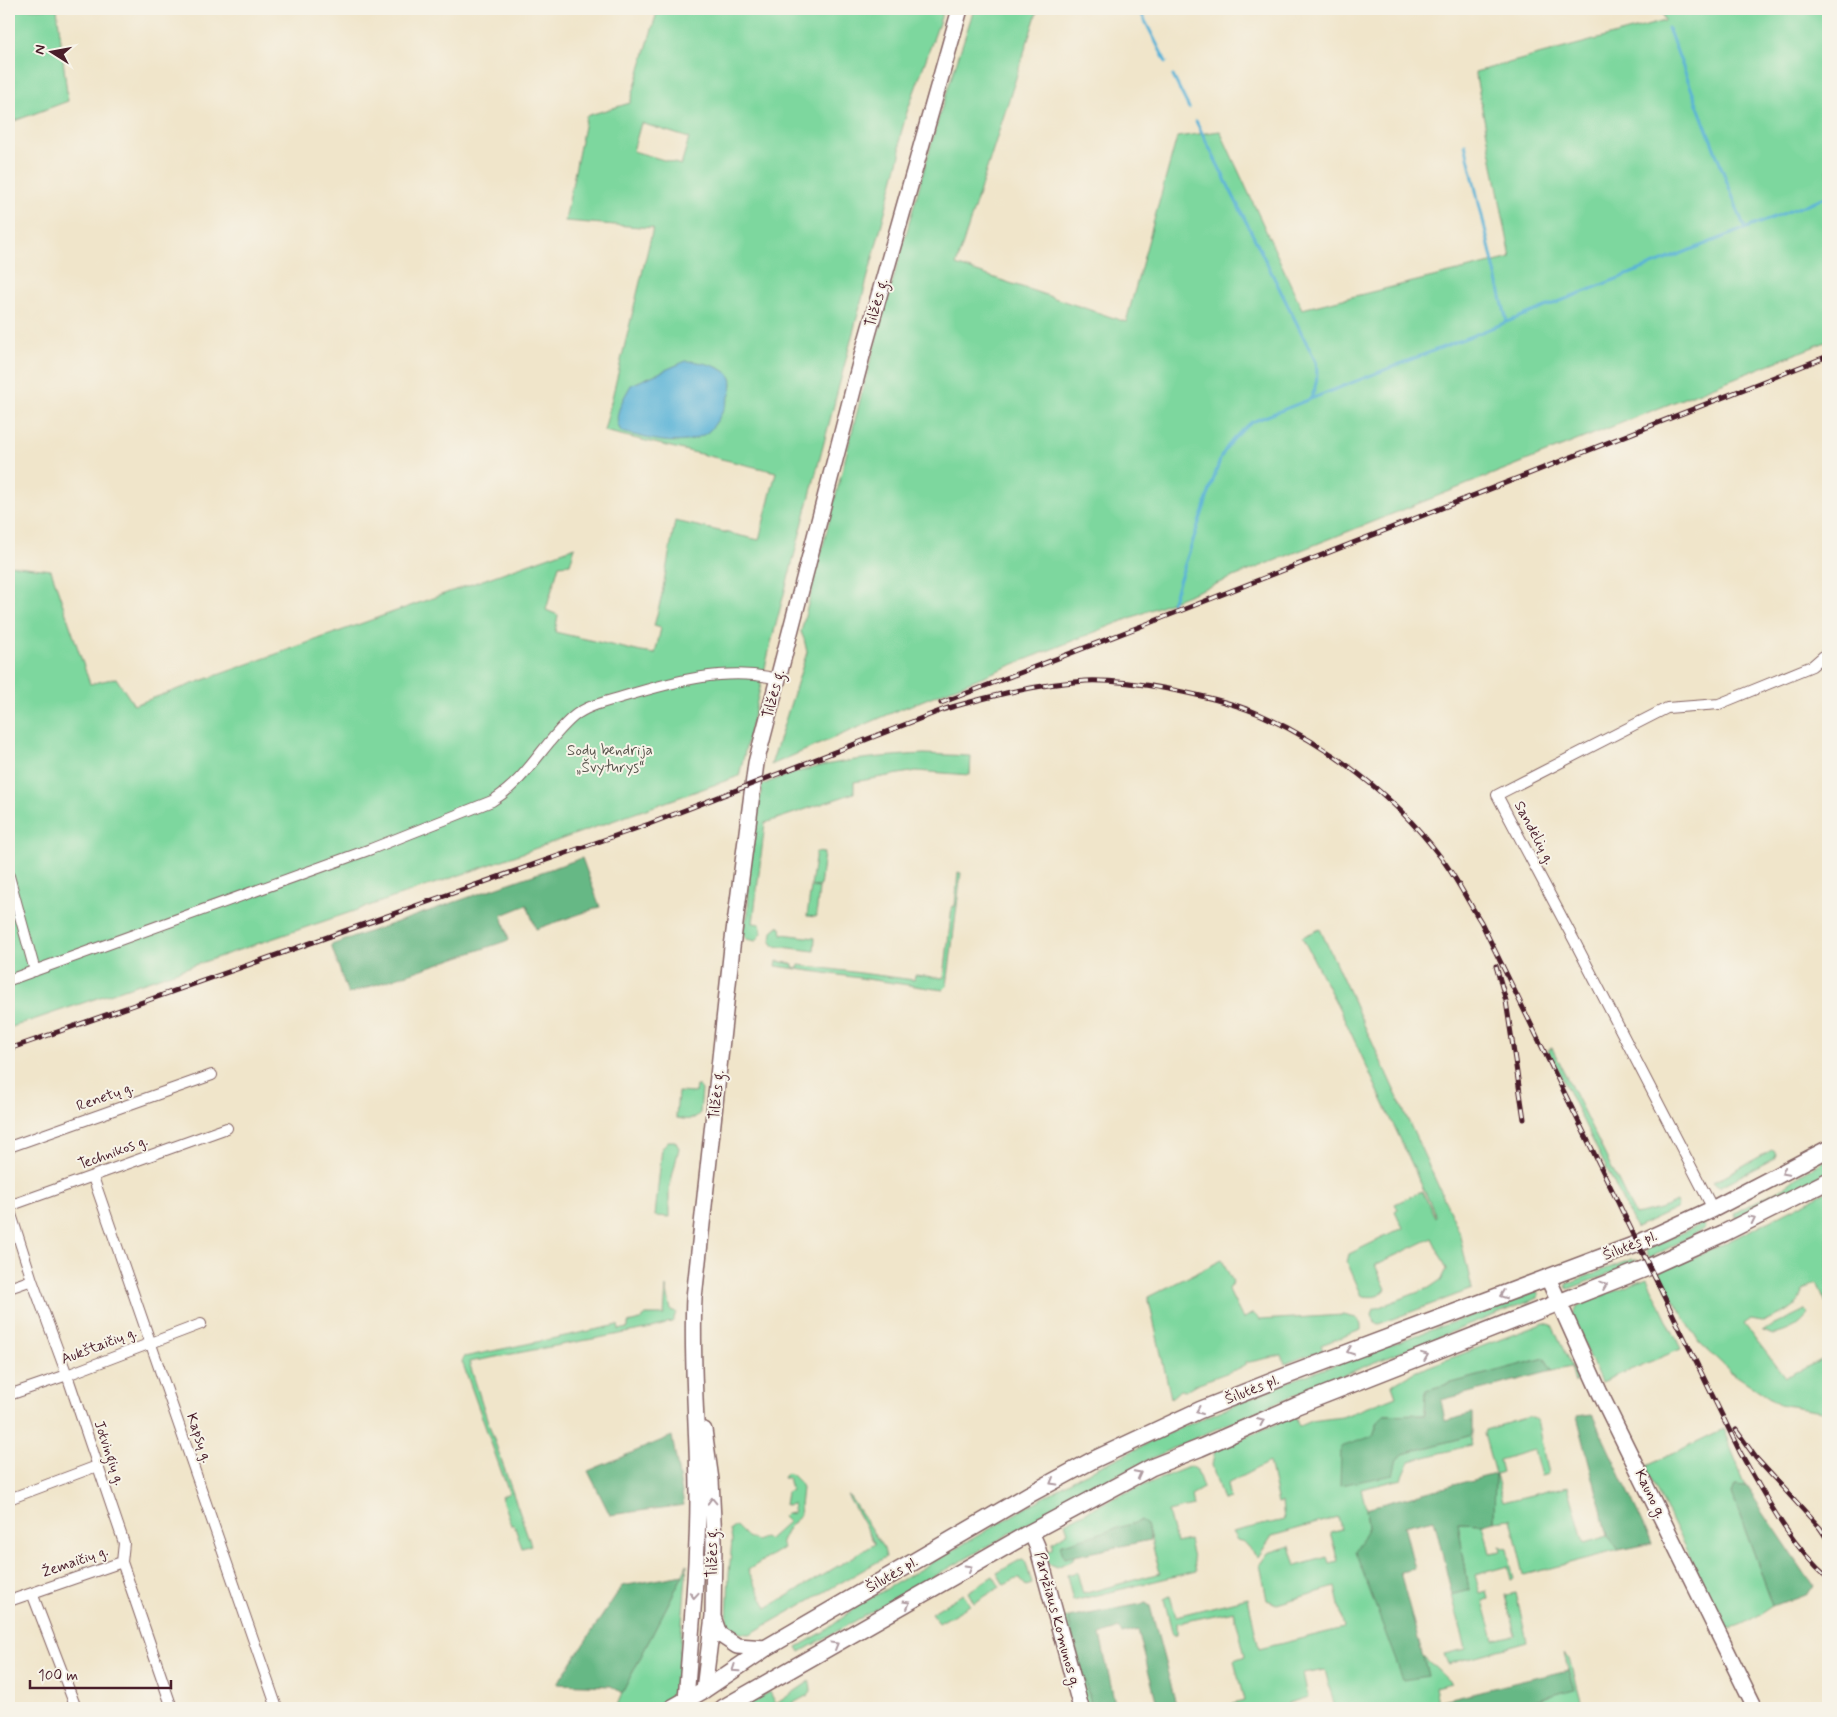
<svg xmlns="http://www.w3.org/2000/svg" width="1837" height="1717" viewBox="0 0 1837 1717" font-family="Mynerve,sans-serif">
  <style>
    .green { fill: #7dd79e; stroke: #647b64; fill-rule: evenodd }
    .forest { fill: #66b885; stroke: #586c58 }
    .water { fill: #5ab3d7; stroke: #526981 }
    .lines { fill: none; stroke-linecap: round; stroke-linejoin: round }
    .stream { stroke: #5ab3d7; stroke-width: 3 }
    .street-casing { stroke: #846463; stroke-width: 12 }
    .secondary-casing { stroke: #846463; stroke-width: 18 }
    .primary-casing { stroke: #846463; stroke-width: 19 }
    .street { stroke: #fff; stroke-width: 10 }
    .secondary { stroke: #fff; stroke-width: 15 }
    .primary { stroke: #fff; stroke-width: 16 }
    .rail-casing { stroke: #4a1f2b; stroke-width: 5 }
    .rail { stroke: #f7f3e8; stroke-width: 3; stroke-dasharray: 9; stroke-linecap: butt }
    .oneway { stroke: #ae9aa0 }
    .labels { text-anchor: middle; dominant-baseline: central; stroke-width: 4; stroke-linejoin: round; paint-order: stroke }
    .street-label { font-size: 15px; fill: #4a1f2b; stroke: #f7f3e8 }
    .park-label { font-size: 15px; fill: #59564e; stroke: #f7f3e8 }
  </style>
  <rect width="100%" height="100%" fill="#f7f3e8"/>
  <filter id="ink" filterUnits="userSpaceOnUse"><feTurbulence type="fractalNoise" baseFrequency=".02" numOctaves="2"/><feDisplacementMap in="SourceGraphic" scale="10" xChannelSelector="R" yChannelSelector="G"/><feConvolveMatrix kernelMatrix="1 2 1 2 8 2 1 2 1" color-interpolation-filters="sRGB"/></filter>
  <filter id="wash" filterUnits="userSpaceOnUse"><feTurbulence type="fractalNoise" baseFrequency=".0096" numOctaves="4" result="noise"/><feDisplacementMap in="SourceGraphic" scale="20" xChannelSelector="R" yChannelSelector="G"/><feGaussianBlur stdDeviation="1.12" result="paint"/><feColorMatrix in="noise" values="0 0 0 0 0 0 0 0 0 0 0 0 0 0 0 0 0 1.4 0 .05"/><feComposite in="paint" operator="in"/></filter>
  <g filter="url(#wash)">
    <rect width="100%" height="100%" fill="#f0e5ca"/>
    <path class="green" d="M9,9h48l11,92 -59,22z
      M658,9h286l-37,103 -7,25v18l-130,492 -31,129 -270,96 -460,156v-463l42,5 39,114 26,-6 18,27 441,-158 -5,17 -11,1 -13,45 12,5 -3,17 86,20 14,2 6,-26 -7,-2 7,-27 14,-78 84,19 17,-68 -172,-41 49,-203 -88,-7 21,-105 44,-13zM641,123l48,15 -8,27 -48,-14z
      M974,9h64l-82,256 170,57 51,-185 43,-6 82,178 209,-51 -36,-186 190,-51 -4,-12h167v332l-927,368 -130,56 36,-113 -3,-13 -3,-7 67,-263 72,-256z
      M924,754l47,2 -1,19 -54,-4 -62,11v11l-89,30 -12,100 7,1 2,9 -6,8 -10,-2 -4,-7 6,-19 1,-40 13,-88c52,-23 107,-28 162,-31z
      M816,852l8,1 -4,34 -9,-1z
      M958,872l3,1 -14,113 -4,4 -167,-24 1,-5 16,3v3l5,1 1,-3 115,15 1,-5 29,3 8,-72h3z
      M811,887l8,1 -3,29 -9,-1z
      M778,926l3,2 1,6 33,4 -1,13 -40,-5 -3,-4 1,-11z
      M1320,929l139,302 13,58 -93,35 -4,-1 -3,-9 2,-5 55,-21 13,-9 5,-10 -15,-31 -57,27 11,24c-7,9 -13,8 -24,7l-15,-34 2,-8 54,-26 -8,-17 3,-2 -3,-5 27,-13 13,26 1,-1 -92,-198 -42,-81z
      M1552,1048l83,167c13,-3 28,-6 41,-13l2,4 -2,3 -40,19 -88,-178z
      M696,1086h3l3,4 -2,23c-7,8 -13,7 -23,5l-1,-2 2,-24 17,1z
      M668,1141h7l4,7 -10,42v27l-14,-1 7,-68z
      M1772,1150h2l2,4 -1,4 -54,28h-4l-4,-4z
      M1828,1159v13l-91,47 -3,-6 52,-27 16,-13z
      M1828,1191v111l-2,1 -9,-20 -14,7c-1,18 -22,23 -36,30l-5,1 -11,-2 -7,5 41,53 43,-20v55l-49,-8 -48,-32 -32,-30 -42,-70 52,-21z
      M1701,1224l4,2 -1,3 -54,29 -5,-8z
      M1632,1259l5,1 -3,5 -66,24 -2,-2v-3z
      M1222,1260l11,22 -5,7 15,30 10,-6 7,7 84,-5 12,3 5,6v6l-40,15 2,5 -38,14 -3,-9 -37,8v3l-46,17 -14,8 -5,-1 -9,8 -23,-101z
      M1647,1278l34,71 -80,33 -29,-66 6,-10z
      M666,1287l5,23 5,2 -3,10 -7,1v1l-14,4 -183,34 19,60 43,123 -9,3 -8,-23h-3l-10,-28 8,-4 -45,-126 -2,-5 2,-5 154,-32 1,5 9,-2v-5l12,-3 6,-5h18z
      M1536,1292l3,2 -1,4c-150,59 -302,117 -447,190l-291,164 -3,-5 28,-16 34,-26 221,-129 98,-47 112,-48z
      M1805,1310l3,3c-5,12 -23,19 -35,22l-11,-4z
      M1544,1323l8,2 26,56 -3,2 -4,-16 -19,4 -7,-13 -119,32 -1,24 -41,1 -6,6 -5,15 24,23 6,-5 69,-19 -1,10 -61,16 -8,18 -41,10 5,19 2,20 22,113 13,38 25,-3 -5,-20 28,27 -16,4 3,15 -11,2v4h-92l-10,-38 -22,4 5,23 -20,6 1,5h-72l27,-7 -10,-41 11,-4 -11,-45 -57,12v12h-4l-9,-36 6,-3 6,20 72,-18 11,51 85,-21 -9,-41 -58,17 -10,-4 -7,-36 8,-11 22,-7 6,20 31,-9 2,6 9,-2 -8,-29 11,-3 -3,-12 -66,19 -14,21 -14,-15 -7,-2 -5,-8 52,-12 -2,-18 -4,1 -9,-41 -42,22 3,15 -7,2 -11,-36 3,-15 80,-34 4,10 12,-5 31,-4 54,-21 -4,-11 22,-13z
      M1528,1417l9,3 11,54 -7,2 -7,-26 -35,10 3,12 -6,2 7,28 65,-16 16,57 24,-7 11,14 -95,25 -13,-56 -17,2 1,-47 -11,-40 1,-4z
      M1723,1429l23,57 -11,-1 -3,9 41,112c-11,7 -35,26 -48,22l-80,-161z
      M1191,1466l6,4 6,18 -12,7 2,11 -25,6 8,31 13,-3 7,31 -123,30 -6,-26 10,-3 6,22 77,-21 -13,-48 -87,20 4,12 11,-2 -2,5 -17,7 -9,-4 -3,-11 9,-3v-7l15,-10 -3,-9 48,-25z
      M787,1473l5,2 8,8 2,5 -3,28 -11,12 -7,14 2,6 -35,22 19,38 108,-64 -28,-49 3,2 34,52 2,8 -136,77c-12,0 -18,-3 -23,-13l2,-48 3,-33 -2,-10 6,-4 11,11 10,4 7,-4 4,3 20,-18 -5,-5 3,-3 7,-1v-9l-8,1 2,-13 4,-2 -3,-12h-5l1,-2z
      M1458,1523l25,1 7,29 11,-2 -1,-5 7,3 7,30 -3,1 -3,-14 -33,9 5,18 7,-2 2,8 -6,2 11,39 21,-5 -10,-40 11,-2 11,49 -79,22 -4,-10 22,-5 -14,-54 17,-5z
      M1023,1560l3,3 6,21 -6,2 -7,-8 -15,7 -7,-12 21,-12z
      M687,1564l-9,108 -5,20 -6,7 -16,9h-35l6,-15 61,-118z
      M993,1576l7,11 -26,16 -6,-11z
      M963,1594l7,11 -31,18 -8,-10z
      M1061,1617l7,1 24,90h-6z
      M1564,1654l5,5 13,49h-75l66,-19z
      M810,1681l1,10 -3,4 -24,13h-46l32,-16 6,12z"/>
    <path class="forest" d="M582,858l18,49 -64,22 -9,-24 -25,10 7,25 -161,54 -17,-49z
      M1545,1358l7,13 -111,29 4,21 27,-7v21l-69,19 -6,5 -4,16 -53,10 1,-38 32,-11 5,-15 6,-6 41,-1 1,-24z
      M1592,1414l60,129 -33,7 -11,-14 -31,-120z
      M672,1436l12,69 -74,10 -22,-44z
      M1495,1474l-1,47 -11,3 -25,-1 11,67 -17,5 -18,-76 -30,7 11,43 -15,3 28,104 -25,4 -48,-129 13,-23 -2,-20z
      M1735,1485l11,1 68,101 -9,7 -32,12 -41,-112z
      M1141,1521l6,4 3,15 -86,18 -4,-13z
      M683,1575l-61,118 -11,-7 -54,-2 65,-98z
      M1146,1603l4,3 27,102h-19l-20,-78 -16,4 -3,-6 -19,7 16,73h-24l-24,-90z
      M1568,1670l6,19 -67,19h-80l-1,-4z"/>
    <path class="water" d="M686,361c12,0 39,5 45,17 5,12 -12,43 -21,52 -6,6 -16,9 -24,11 -22,3 -43,-4 -64,-9 -12,-14 2,-34 9,-47z"/>
    <g class="lines">
      <path class="stream" d="M1139,9l27,53
        M1668,28l77,201
        M1173,76l16,32
        M1196,121l120,241c2,14 1,24 -5,36
        M1465,144l42,178
        M1172,603l49,-146c8,-15 18,-25 31,-35l576,-226"/>
    </g>
  </g>
  <g filter="url(#ink)">
    <g class="lines">
      <g class="street-casing">
        <path id="street" d="M9,876l26,95
          M9,980l362,-131 121,-48c37,-23 50,-57 81,-84 13,-11 32,-15 49,-20 50,-15 104,-31 156,-18
          M9,1147l203,-72
          M93,1177l184,531
          M9,1206l218,-78
          M9,1208l23,72 35,95 57,168 -2,19 50,146
          M1713,1209l-138,-267 -78,-147 170,-87 52,-4 93,-38 16,-14
          M9,1288l23,-8
          M9,1395l58,-20 134,-51
          M9,1499l88,-33
          M32,1593l44,115
          M9,1601l113,-39"/>
      </g>
      <g class="secondary-casing">
        <path id="secondary" d="M1548,1278l51,113 156,317
          M704,1430l7,50 3,60 -1,76 -9,74
          M1031,1532l6,14 44,162
          M713,1617l6,17 18,12 29,2
          M686,1700c5,-68 12,-137 12,-205 0,-66 -7,-131 -4,-197l38,-351 24,-184 107,-411 97,-343"/>
      </g>
      <g class="primary-casing">
        <path id="primary" d="M672,1708l32,-18 62,-42 264,-154 63,-34 107,-50 86,-34 351,-132 76,-35 115,-60
          M723,1708l308,-176 121,-65 48,-19 96,-42 353,-139 75,-34 104,-52"/>
      </g>
      <use href="#street" class="street"/>
      <use href="#secondary" class="secondary"/>
      <use href="#primary" class="primary"/>
      <g class="rail-casing">
        <path id="rail" d="M941,703l216,-83 671,-264
          M1496,966l10,35 18,118
          M9,1049l640,-225 296,-115c46,-13 92,-25 141,-28 27,-1 55,3 82,8 30,6 63,13 91,25 69,31 134,80 180,141 16,20 28,45 42,67l259,530c25,44 50,93 88,126
          M1736,1430l20,28 64,70 8,12"/>
      </g>
      <use href="#rail" class="rail"/>
    </g>
    <defs><path id="oneway-chevron" d="M-2-3.5L2.5 0L-2 3.5" fill="none" stroke-width="1.6" stroke-linecap="round" stroke-linejoin="round" transform="scale(1.25)"/></defs>
    <g class="oneway">
      <use href="#oneway-chevron" transform="translate(1785 1172) rotate(152)"/>
      <use href="#oneway-chevron" transform="translate(1752 1219) rotate(-26)"/>
      <use href="#oneway-chevron" transform="translate(1604 1285) rotate(-21)"/>
      <use href="#oneway-chevron" transform="translate(1503 1295) rotate(159)"/>
      <use href="#oneway-chevron" transform="translate(1350 1351) rotate(159)"/>
      <use href="#oneway-chevron" transform="translate(1425 1356) rotate(-22)"/>
      <use href="#oneway-chevron" transform="translate(1199 1411) rotate(156)"/>
      <use href="#oneway-chevron" transform="translate(1261 1421) rotate(-24)"/>
      <use href="#oneway-chevron" transform="translate(1138 1474) rotate(-28)"/>
      <use href="#oneway-chevron" transform="translate(1053 1482) rotate(150)"/>
      <use href="#oneway-chevron" transform="translate(712 1501) rotate(-92)"/>
      <use href="#oneway-chevron" transform="translate(969 1568) rotate(-30)"/>
      <use href="#oneway-chevron" transform="translate(694 1595) rotate(94)"/>
      <use href="#oneway-chevron" transform="translate(907 1604) rotate(-30)"/>
      <use href="#oneway-chevron" transform="translate(835 1645) rotate(-30)"/>
      <use href="#oneway-chevron" transform="translate(735 1669) rotate(146)"/>
    </g>
  </g>
  <g class="labels">
    <g class="street-label">
      <text transform="translate(877 303) rotate(-74)">Tilžės g.</text>
      <text transform="translate(774 694) rotate(-75)">Tilžės g.</text>
      <text transform="translate(1534 833) rotate(62)">Sandėlių g.</text>
      <text transform="translate(717 1095) rotate(-84)">Tilžės g.</text>
      <text transform="translate(105 1097) rotate(-20)">Renetų g.</text>
      <text transform="translate(113 1153) rotate(-20)">Technikos g.</text>
      <text transform="translate(1630 1246) rotate(-22)">Šilutės pl.</text>
      <text transform="translate(99 1346) rotate(-21)">Aukštaičių g.</text>
      <text transform="translate(1252 1390) rotate(-22)">Šilutės pl.</text>
      <text transform="translate(199 1438) rotate(71)">Kapsų g.</text>
      <text transform="translate(109 1453) rotate(71)">Jotvingių g.</text>
      <text transform="translate(1650 1494) rotate(64)">Kauno g.</text>
      <text transform="translate(713 1553) rotate(-90)">Tilžės g.</text>
      <text transform="translate(75 1562) rotate(-19)">Žemaičių g.</text>
      <text transform="translate(892 1575) rotate(-30)">Šilutės pl.</text>
      <text transform="translate(1057 1620) rotate(75)">Paryžiaus Komunos g.</text>
    </g>
    <g class="park-label">
      <text x="610" y="751">Sodų bendrija<tspan x="610" dy="17">„Švyturys“</tspan></text>
    </g>
  </g>
  <rect width="1837" height="1717" fill="none" stroke="#f7f3e8" stroke-width="30"/>
  <g transform="translate(52 52) rotate(281)" stroke="#f7f3e8" stroke-width="4" paint-order="stroke">
  <path d="M0-4L9 19L0 12L-9 19Z" fill="#4a1f2b"/>
  <text y="-8" font-size="14" font-weight="bold" text-anchor="middle" fill="#4a1f2b">N</text>
  </g>
  <path d="M30 1680v8h141v-8" fill="none" stroke="#4a1f2b" stroke-width="2.5"/>
  <text x="38" y="1680" font-size="15" fill="#4a1f2b" stroke="#f7f3e8" stroke-width="4" paint-order="stroke">100 m</text>
</svg>
